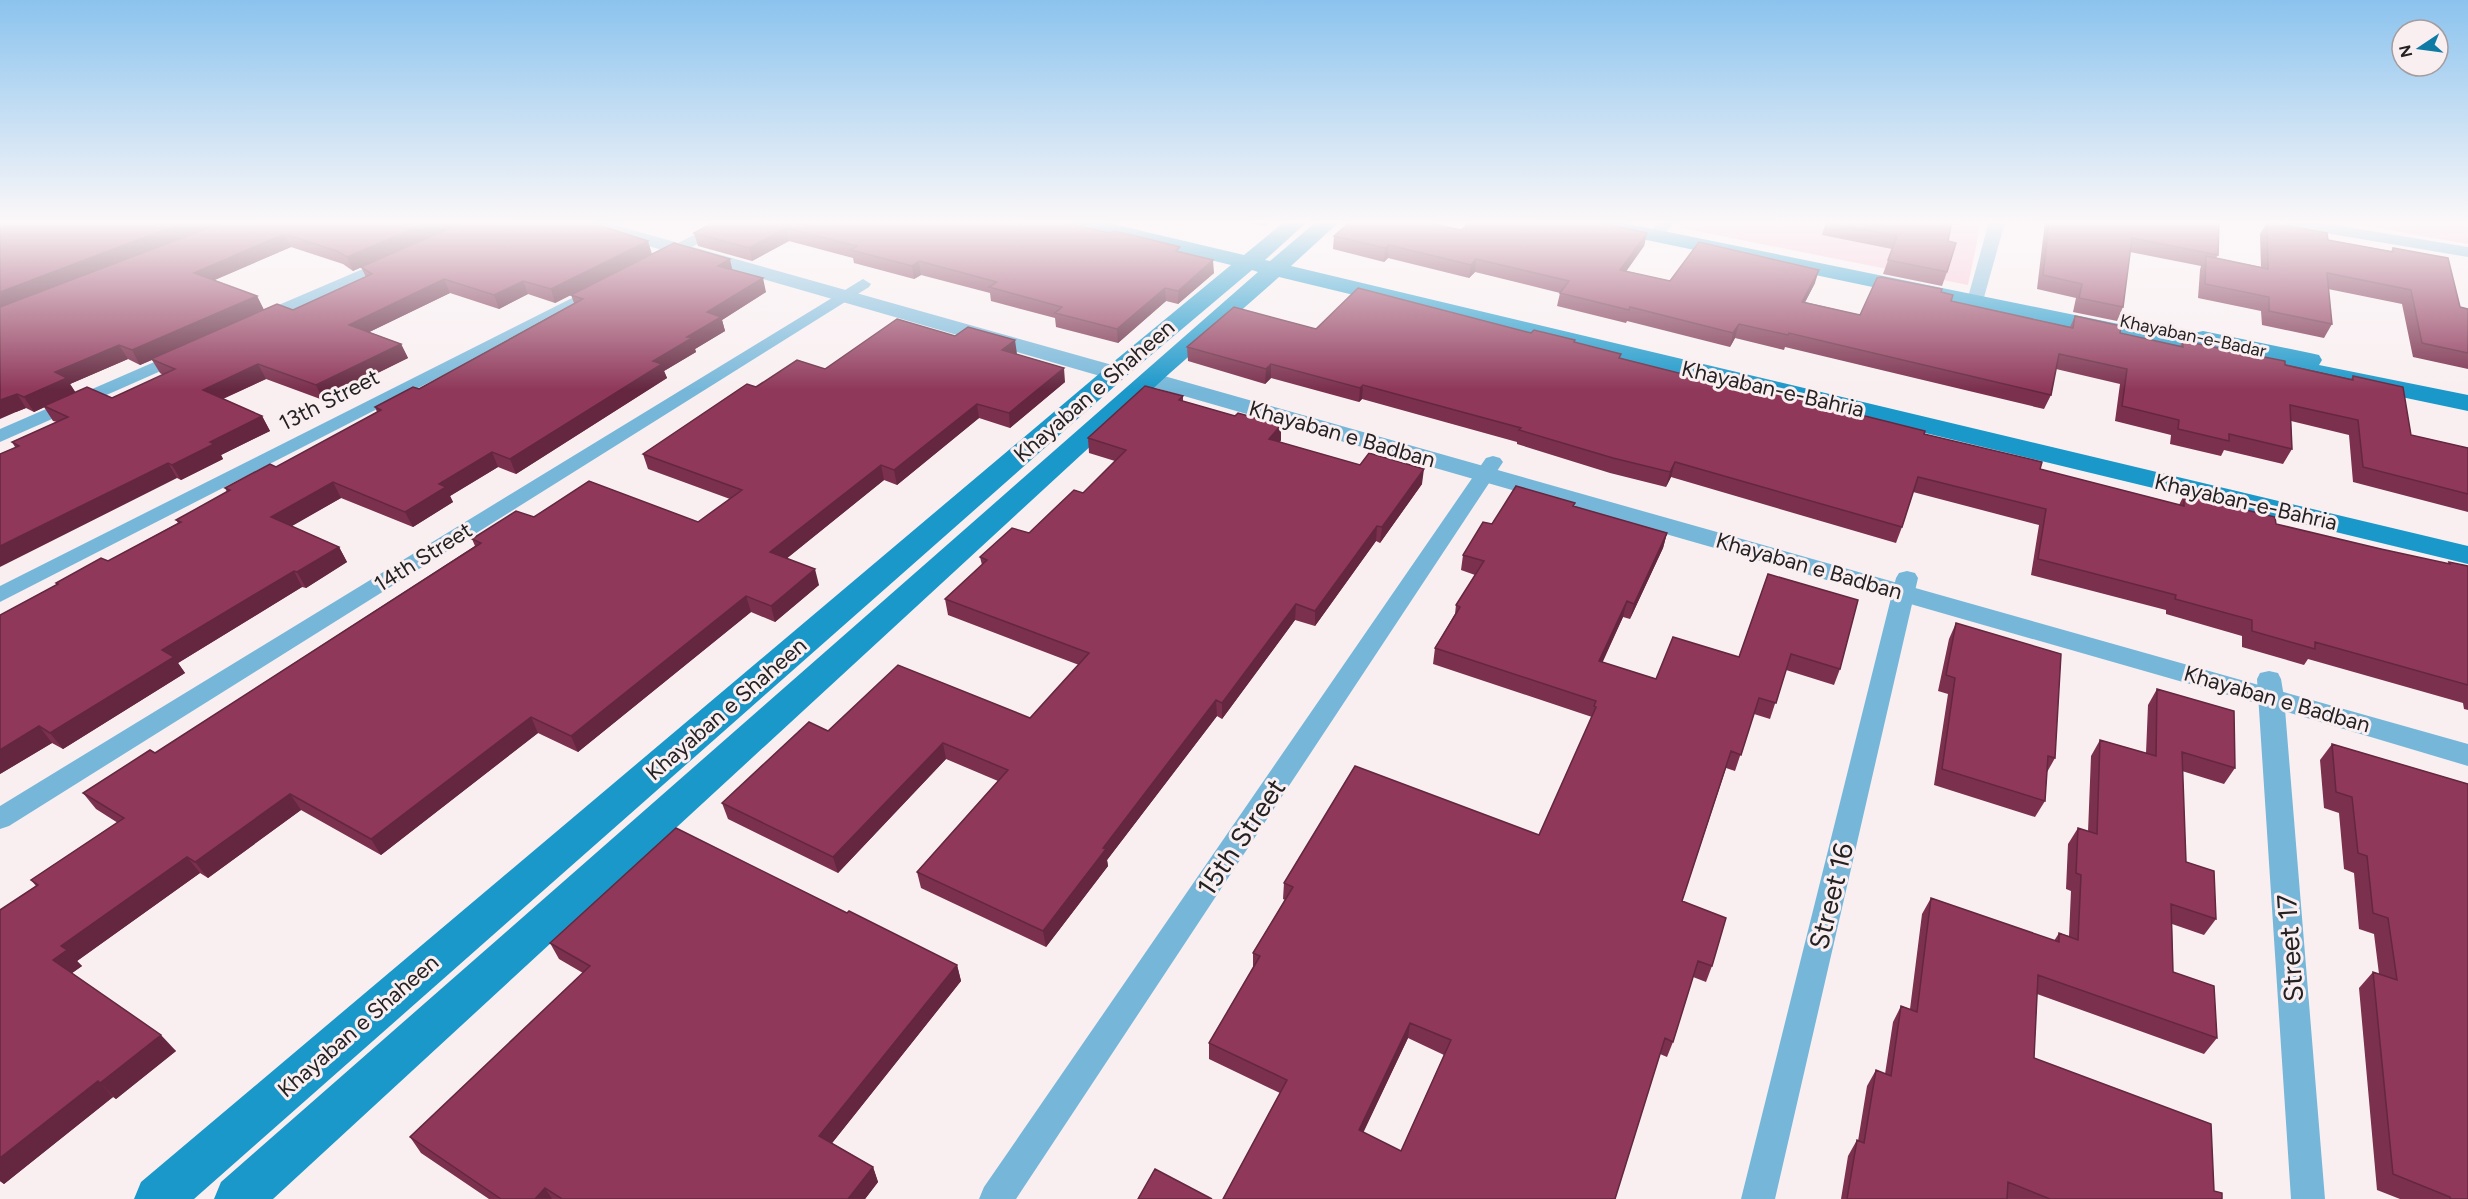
<svg xmlns="http://www.w3.org/2000/svg" width="2468" height="1199" viewBox="0 0 2468 1199" font-family="Figtree,sans-serif">
  <style>
    .green { fill: #f7c2d2 }
    .lines { fill: none; stroke-linecap: round; stroke-linejoin: round }
    .minor { fill: #76b7d9; fill-rule: evenodd }
    .tertiary { fill: #76b7d9; fill-rule: evenodd }
    .secondary { fill: #1b98ca; fill-rule: evenodd }
    .wall { fill: #7b304d; fill-rule: evenodd }
    .shaded-wall { fill: #64273f }
    .building { fill: #8f385a; stroke: #64273f; stroke-width: 1.5; fill-rule: evenodd }
    .labels { text-anchor: middle; dominant-baseline: central; stroke-width: 6; stroke-linejoin: round; paint-order: stroke }
    .far-street-label { font-size: 18px; fill: #252223; stroke: #f9eff1 }
    .street-label { font-size: 22px; fill: #252223; stroke: #f9eff1 }
    .near-street-label { font-size: 27px; fill: #252223; stroke: #f9eff1 }
  </style>
  <rect width="100%" height="100%" fill="#f9eff1"/>
  <path class="green" d="M1674,222h307l-13,63 -297,-59z
    M2342,222h126v22z"/>
  <g class="lines">
    <path class="minor" d="M1658,222h16l-13,17h-10l-3,-3z
      M1989,222h16l-22,79 -8,5 -8,-5z
      M2282,222h34l152,25v10l-178,-30z
      M698,233l5,2 3,3 -3,3 -39,21 -6,2 -8,-5 2,-3z
      M391,257l6,2 2,3 -2,3 -132,59h-12l-3,-4 3,-4z
      M863,279l8,5 -2,3 -860,539 -9,3v-23z
      M600,284l8,5 -2,3 -606,310v-16z
      M182,350l6,1 3,4 -3,4 -188,83v-13z
      M1493,456l7,2 3,4 -487,737h-37l5,-12 502,-729z
      M1907,571l8,2 3,5 -143,621h-34l155,-621 3,-5z
      M2269,671l9,2 3,6 3,18 41,502h-34l-34,-520 3,-6z"/>
    <path class="tertiary" d="M576,222h28l519,146 3,5 -3,5 -8,2 -8,-2 -528,-152z
      M1150,372l1318,372v22l-205,-61 -1121,-321 -3,-5 3,-5z"/>
    <path class="secondary" d="M1068,222h36l140,33 40,-33h23l-42,38 5,1 46,-39h23l-48,44 1177,280v18l-1189,-287 -109,96 -897,826h-59l7,-17 1037,-910 -6,-2 -128,108 -930,821h-60l7,-17 965,-814 125,-103 -160,-39z
      M1579,222h40l573,117 2,-6 9,-2 107,22 9,2 3,5 -3,5 149,30v16l-190,-40 -4,-5 4,-5 -43,-9 -3,6 -9,2 -634,-132 -7,-2z"/>
  </g>
  <path class="wall" d="M0,222h464l188,32 -97,49 -27,-9 -29,15 -49,-16 -81,39 32,12 7,14 -85,42 -57,-21 -43,20 39,17 8,15 -49,24 2,4 -42,21 -4,-2 -162,-31 -3,-5 45,-20 -4,-1 -9,-14 -10,5 -8,-4 -10,4zM291,247l52,17 10,7 8,-4 5,10 -73,33h-29l-7,-14 -43,-16zM128,359l12,6 12,-5 8,13 3,2 -51,23 -37,-6 -5,-8z
    M706,222h353l122,30 33,21 -36,31 -12,-3 -48,42 -62,-16 -1,-9 -64,-17 -1,-8 -69,-18 -7,4 -60,-16 -1,-5 -64,-17 -37,20 -54,-15 -4,-13 17,-10z
    M1246,222h23l-5,4z
    M1826,222l122,19 -1,31 -5,14 -59,-12 9,-25 -70,-14z
    M2045,222h174l-1,33 -2,3 45,9 -1,-33 7,-12 61,18 63,11 2,-3 67,59 8,2v60l-55,-12 -11,-53 -74,-15 4,35 -8,14 -62,-13 -1,-14 -63,-13 2,-28 1,-4 -71,-14 -7,55 -6,14 -44,-9 3,-14 -39,-9z
    M1461,230l186,3 -3,13 -18,25 44,10 145,2 -10,19 55,13 81,-23 10,9 119,26 5,-11 45,17 60,13 3,-5 168,38 2,-3 58,59 57,13v64l-115,-30 -4,-47 -58,-14 1,28 -9,15 -59,-14 -3,6 -51,-12 1,-9 -56,-14 5,-37 -64,-15 -5,26 -7,14 -259,-62 -1,3 -49,-12 -5,9 -103,-26 -1,2 -69,-17 3,-13 -85,-21 -6,6 -81,-20 -4,4 -51,-13 1,-13z
    M732,270l34,22 -44,28 3,11 -30,18 1,3 -32,19 3,7 -151,96 -18,-7 -48,29 3,6 -40,25 -72,-29 -50,28 48,21 8,15 -41,26 -4,-1 -124,76 7,10 -122,76 -11,-6 -52,31 57,-189 -1,-2 52,-22 70,-38 -2,-3 51,-28 -2,-4 51,-21 101,-55 -2,-5 44,-18 155,-86 -3,-8z
    M1316,329l215,4 44,7v2l45,16 102,26 95,21 107,29 116,35 139,36 5,-10 92,29 105,25 66,15 2,-2 19,4v144l-4,-1 -1,-6 -155,-44 -4,6 -62,-18v-11l-76,-22v-4l-135,-35 8,-50 -126,-33 -11,35 -6,16 -225,-66 -5,10 -56,-14 -93,-29v-2l-155,-43 -3,3 -88,-24 -6,6 -77,-23 -1,-14z
    M1017,355l48,27 -55,46 -31,-10 -82,67 -13,-5 -97,78 32,27 -44,37 -24,-10 -173,140 -40,-19 -157,122 -80,-45 -93,68 -8,-5 -123,88 5,5 -10,7 104,78 -60,48 -3,-2 -109,87 -4,-3v-271l36,-24 -5,-6 87,-57 -22,-14 -13,-16 72,-40 320,-207 -3,-7 62,-22 164,5 32,-23 -82,-30 -5,-15 113,-67 69,-18z
    M1183,396v5l52,15 46,9v15l-1,2 142,42 -42,59 -4,-2 -61,85 -20,-6 -73,99 -5,-3 -110,144 1,6 -62,81 -125,-59 -4,-16 81,-91 -52,-22 -108,114 -110,-54 -6,-16 106,-72 202,-13 49,-53 -131,-50 -3,-16 37,-34 -2,-8 49,-24 54,-40 32,-32 -26,-8 -1,-15z
    M1575,507l92,26 -4,15 -33,71 -7,-2 -21,45 54,17 83,-22 29,-83 72,95 -6,16 -48,-15 -16,49 -16,-5 -19,57 -9,-3 -44,133 30,65 -6,16 -13,-5 -20,65 -6,15 -7,-3 -45,145h-392l57,-106 -71,-34v-16l44,-74v-16l32,-53 -2,-1 1,-16 255,-48 53,-118 -159,-53 2,-16 20,-34 1,-9 19,-30 -14,-5 2,-15 29,-31zM1408,1038l36,17 -43,96 -38,-19z
    M1956,623l99,135 -9,16 -1,27 -10,16 -101,-32 14,-91 -10,-3 11,-52z
    M2157,689l78,79 -11,16 -42,-13 4,91 30,57 -12,16 -32,-11 1,48 44,66 -13,16 -167,-60 -3,64 180,133 8,8h-381l7,-43 9,-16 1,1 9,-55 9,-16 9,4 8,-52 8,-16 9,3 12,-95 9,-16 123,43 5,-8 10,3 2,-45 -5,-2 2,-45 10,-16 10,4 3,-76 9,-16 46,13 2,-48z
    M2332,744l136,40v415h-68l-23,-9 -18,-202 14,-16 6,2 -5,-40 -15,-5 -5,-56 -10,-4 -5,-56 -15,-5 -4,-48z
    M847,913l110,52 4,16 -129,162 41,24 5,15 -13,17h-376l-68,-46 -11,-16 173,-164 -24,-14 -9,-16z"/>
  <path class="shaded-wall" d="M185,222h41l-226,87v-17z
    M429,222h35l-111,49 -6,-14z
    M786,228l3,13 -37,20 -3,-13z
    M1647,233l-3,13 -26,37 2,-13z
    M284,234l7,13 -90,39 -7,-13z
    M648,241l4,13 -97,49 -4,-14z
    M1389,245l-1,13 -4,4 1,-14z
    M730,259l3,14 -15,-7z
    M1476,259l-1,13 -6,6 2,-13z
    M1213,260l1,13 -36,31v-13z
    M919,261l2,14 -7,4 -2,-13z
    M1819,270l-4,13 -17,33 4,-14z
    M763,278l3,14 -44,28 3,11 -30,18 1,3 -32,19 3,7 -151,96 -6,-15 143,-98 54,-49z
    M444,279l6,14 -95,46 -6,-14z
    M523,281l5,13 -29,15 -5,-14z
    M1165,288l1,13 -48,42 -1,-14z
    M257,296l7,14 -124,55 -8,-15z
    M1739,324l-4,14 -5,9 3,-14z
    M1015,340l2,14 -15,-4z
    M401,344l7,14 -85,42 -7,-15z
    M119,345l9,14 -58,25 6,9 -42,19 -10,-15 31,-25z
    M258,364l8,15 -55,25 -8,-14z
    M1271,364v14l-6,6 1,-15z
    M1064,368l1,14 -55,46 -1,-15z
    M1363,385l-1,14 -3,3 1,-14z
    M17,394l9,14 -10,4 -16,7v-19z
    M977,404l2,14 -82,67 -3,-15z
    M262,416l8,15 -49,24 2,4 -42,21 -9,-15 38,-23z
    M1281,425v15l-12,14v-15z
    M492,452l6,15 -48,29 3,6 -40,25 -8,-15 34,-28z
    M1675,462l-4,15 -5,10 4,-15z
    M168,463l9,15 -177,89v-21z
    M881,465l3,15 -109,88 -5,-16z
    M1424,469l-2,15 -42,59 2,-16z
    M333,482l8,16 -61,35 -9,-16z
    M1377,526l-1,15 -61,85v-15z
    M1667,533l-4,15 -33,71 4,-15z
    M339,547l8,15 -41,26 -9,-16z
    M815,569l4,16 -44,37 -4,-16z
    M294,571l8,16 -124,76 7,10 -122,76 -13,-16 112,-83z
    M746,596l5,16 -173,140 -7,-16z
    M1627,601l-4,16 -27,60 3,-16z
    M1296,604l-1,16 -73,99v-16z
    M1216,700l1,16 -110,144 1,6 -62,81 -3,-16 60,-83z
    M531,717l7,16 -157,122 -10,-16z
    M39,726l13,17 -52,31v-24z
    M943,743l3,16 -108,114 -5,-16z
    M290,794l11,16 -93,68 -13,-16z
    M187,857l13,16 -123,88 5,5 -14,10 -15,-16 8,-14z
    M957,965l4,16 -136,171 -6,-16z
    M1410,1023l-2,15 -51,108 2,-16z
    M161,1035l15,16 -60,48 -16,-16z
    M98,1081l15,16 -109,87 -4,-3v-23z
    M873,1167l5,15 -13,17h-17z
    M545,1188l7,11h-17z"/>
  <path class="building" d="M0,222h185l-185,70z
    M224,222h205l-82,35 -10,-6 -53,-17 -90,39 63,23 -125,54 -13,-5 -64,27 12,6 -43,19 -7,-3 -17,6v-93z
    M464,222h99l8,2 5,-2h13l59,19 -97,48 -28,-8 -29,14 -50,-16 -95,46 52,19 -85,41 -58,-21 -55,26 59,26 -52,26 4,2 -42,21 -4,-2 -168,83v-92l19,-8 -7,-4 56,-25 -24,-11 43,-19 25,11 63,-29 -24,-10 126,-55 16,6 79,-36 -11,-7z
    M714,222h345l51,11 4,-2 30,7 36,9 -4,4 37,9 -35,31 -13,-3 -48,41 -62,-16 7,-6 -73,-20 8,-5 -78,-21 -7,5 -61,-16 6,-4 -71,-18 -37,20 -55,-15z
    M1350,222h76l35,8 9,-8h127l50,11 -27,37 50,11 29,-39 120,28 -17,32 58,13 17,-37 4,-1 61,12 -1,3 12,3 -2,6 122,27 2,-12 46,10 -1,7 63,14v-6l102,20v4l68,15v-4l50,11 8,48 57,13v46l-105,-27 -5,-47 -68,-15 2,44 -63,-15v7l-51,-12 1,-9 -57,-14 5,-37 -68,-15 -8,41 -262,-62 -1,2 -49,-11 -6,9 -103,-26 -1,3 -69,-17 9,-12 -93,-22 -5,6 -82,-20 -4,3 -51,-12z
    M1826,222h126l-4,19 8,2 -9,29 -59,-12 9,-24z
    M2049,222h170l-1,33 -86,-17 -9,69 -44,-9 3,-14 -39,-9z
    M2267,222l60,11 1,7 65,12v-4l55,10 12,49 8,2v44l-46,-10 -11,-53 -84,-17 5,51 -63,-13v-14l-64,-13 1,-28 62,13z
    M674,243l56,16 -12,7 45,12 -56,34 14,5 -34,20 5,1 -39,23 9,3 -152,95 -18,-7 -53,32 7,3 -41,25 -72,-30 -62,35 68,30 -42,25 -3,-1 -132,79 12,7 -124,76 -11,-7 -39,24v-135l58,-31 -2,-1 45,-25 7,3 73,-39 -5,-2 54,-30 -5,-2 45,-24 6,3 105,-57 -6,-3 38,-20 6,2 164,-90 -12,-4z
    M1358,288l173,45 3,-3 41,10 -1,2 47,12 -2,4 103,26 2,-4 94,22 -1,2 108,27 -1,3 118,28 -2,7 144,37v-11l91,22 1,7 105,25 69,15 -1,-2 19,4v119l-153,-43v7l-63,-18v-11l-77,-21 1,-4 -138,-36 8,-50 -128,-32 -16,50 -227,-65 -5,10 -57,-14 -94,-28 2,-2 -158,-43 -3,3 -89,-24 -5,5 -79,-22 47,-40 82,22z
    M897,319l58,17 13,-9 47,13 -13,10 62,18 -55,45 -32,-9 -83,66 -13,-5 -111,87 45,17 -44,37 -25,-10 -175,140 -40,-19 -160,122 -81,-45 -95,68 -8,-5 -126,89 6,4 -14,10 108,75 -61,48 -2,-2 -98,77v-248l38,-25 -7,-5 93,-62 -41,-25 67,-43 5,3 326,-210 -9,-4 44,-28 18,6 55,-36 109,41 44,-32 -99,-36 104,-70 9,3 41,-27 28,9z
    M1145,386l38,10 -4,4 56,16 3,-3 43,12 -12,14 91,26 9,-12 55,16 -42,58 -5,-1 -62,85 -19,-7 -74,99 -6,-3 -113,148 3,1 -63,82 -126,-59 91,-102 -65,-27 -110,114 -111,-54 87,-81 19,9 70,-66 132,53 59,-65 -144,-54 42,-39 -7,-3 32,-29 17,5 45,-43 9,3 43,-43 -38,-12z
    M1516,486l59,17 -2,3 94,27 -33,71 -7,-3 -28,60 57,18 17,-42 66,20 29,-83 90,26 -18,69 -49,-15 -15,49 -17,-5 -18,57 -10,-4 -49,150 44,17 -14,48 -14,-5 -25,81 -8,-4 -50,161h-392l64,-119 -78,-37 51,-87 -7,-3 40,-66 -9,-4 71,-117 184,69 57,-128 -2,-1 2,-5 -161,-53 25,-41 -4,-2 28,-44 -21,-6 20,-33 9,2zM1410,1023l41,17 -50,111 -42,-21z
    M1956,623l105,31 -6,104 -7,-2 -3,45 -103,-32 13,-91 -9,-3z
    M2157,689l77,22 1,57 -53,-16 4,110 28,9 2,48 -45,-15 2,68 41,14 3,52 -179,-63 -4,83 177,66 3,67 8,2v6h-172l-42,-17 -1,17h-160l10,-59 7,3 12,-73 15,6 10,-70 16,6 14,-114 128,44v-9l19,7 3,-65 -5,-2 2,-45 19,6 3,-94 56,16z
    M2332,744l136,40v415h-18v-2l-57,-23 -20,-202 24,8 -9,-62 -15,-5 -6,-57 -9,-3 -6,-56 -16,-5z
    M676,828l171,85 2,-2 108,54 -138,171 54,31 -25,32h-286l-17,-11 -10,11h-34l-91,-62 180,-171 -40,-23z
    M1155,1169l57,30h-74z"/>
  <linearGradient id="sky" x2="0" y2="1"><stop stop-color="#8bc3ee"/><stop offset="0.57" stop-color="#fcf8f9"/><stop offset="1" stop-color="#fcf8f9" stop-opacity="0"/></linearGradient>
  <rect width="2468" height="390" fill="url(#sky)"/>
  <g class="labels">
    <g class="far-street-label">
      <text transform="translate(2193 336) rotate(12)">Khayaban-e-Badar</text>
    </g>
    <g class="street-label">
      <text transform="translate(1773 389) rotate(13)">Khayaban-e-Bahria</text>
      <text transform="translate(1094 391) rotate(-41)">Khayaban e Shaheen</text>
      <text transform="translate(329 400) rotate(-27)">13th Street</text>
      <text transform="translate(1342 434) rotate(16)">Khayaban e Badban</text>
      <text transform="translate(2246 502) rotate(13)">Khayaban-e-Bahria</text>
      <text transform="translate(423 557) rotate(-32)">14th Street</text>
      <text transform="translate(1809 566) rotate(16)">Khayaban e Badban</text>
      <text transform="translate(2277 699) rotate(16)">Khayaban e Badban</text>
      <text transform="translate(726 709) rotate(-41)">Khayaban e Shaheen</text>
      <text transform="translate(358 1026) rotate(-41)">Khayaban e Shaheen</text>
    </g>
    <g class="near-street-label">
      <text transform="translate(1241 837) rotate(-56)">15th Street</text>
      <text transform="translate(1831 896) rotate(-76)">Street 16</text>
      <text transform="translate(2290 948) rotate(-94)">Street 17</text>
    </g>
  </g>
  <g transform="translate(2420 48) rotate(257)"><circle r="28" fill="#f9eff1" stroke="#a49d9f" stroke-width="1.5"/>
  <path d="M0-4.5L10 22L0 15L-10 22Z" fill="#0f7ba5"/>
  <text y="-9" font-size="16" font-weight="bold" text-anchor="middle" fill="#252223">N</text>
  </g>
</svg>
